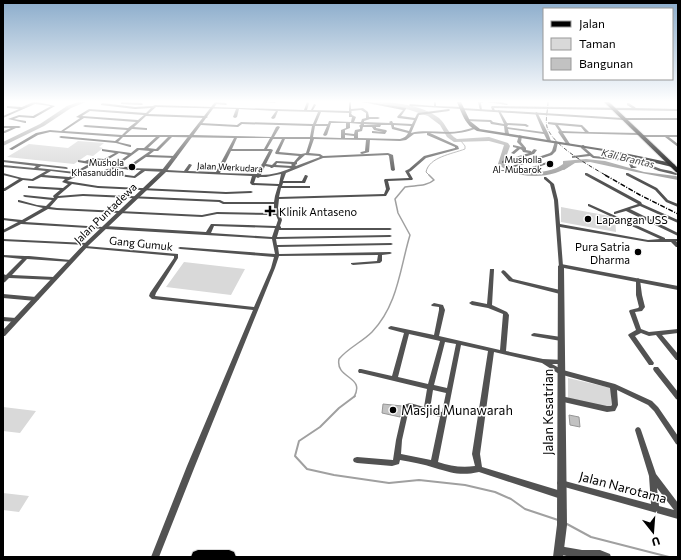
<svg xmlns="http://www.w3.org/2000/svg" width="681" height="560" viewBox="0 0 681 560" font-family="Commissioner,sans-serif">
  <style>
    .green { fill: #d9d9d9 }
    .water { fill: #a0a0a0 }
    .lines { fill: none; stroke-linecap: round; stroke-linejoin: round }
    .stream-far2 { stroke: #a0a0a0; stroke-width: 1 }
    .stream-far1 { stroke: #a0a0a0; stroke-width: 1.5 }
    .stream { stroke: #a0a0a0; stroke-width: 2 }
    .river { fill: #a0a0a0; fill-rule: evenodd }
    .building { fill: #c2c2c2; stroke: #969696 }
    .primary-casing { stroke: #dbdbdb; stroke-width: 2 }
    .trunk-casing { stroke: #dbdbdb; stroke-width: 2 }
    .minor { fill: #525252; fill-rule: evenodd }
    .tertiary { fill: #525252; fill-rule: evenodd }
    .secondary { fill: #1f1f1f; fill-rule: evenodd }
    .primary { fill: #000; fill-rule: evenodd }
    .trunk { fill: #000; fill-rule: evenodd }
    .rail-far1 { stroke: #000; stroke-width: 1; stroke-dasharray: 4 1.5 0.5 1.5; stroke-linecap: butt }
    .rail { stroke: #000; stroke-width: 1.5; stroke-dasharray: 5 1.5 1 1.5; stroke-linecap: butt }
    .poi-dot { fill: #000; stroke: #fff; stroke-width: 1.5 }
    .labels { text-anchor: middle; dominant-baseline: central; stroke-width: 3; stroke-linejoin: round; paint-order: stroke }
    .far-poi-label { font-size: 9px; fill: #000; stroke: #fff; text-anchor: end }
    .far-street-label { font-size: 9px; fill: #000; stroke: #fff }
    .far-water-label { font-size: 10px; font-style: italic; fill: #414141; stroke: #fff }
    .poi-label { font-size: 11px; fill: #000; stroke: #fff; text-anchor: start }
    .street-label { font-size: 11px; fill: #000; stroke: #fff }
    .near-poi-label { font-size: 13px; fill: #000; stroke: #fff; text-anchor: start }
    .near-street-label { font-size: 13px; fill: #000; stroke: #fff }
  </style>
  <rect width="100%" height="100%" fill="#fff"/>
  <path class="green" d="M78,141l26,2 -5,4 4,1 -10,8 -6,-1 -13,9 -67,-7 22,-13 39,4z
    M561,207l54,10 1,15 -55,-10z
    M184,262l61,7 -14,26 -65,-8z
    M568,378l43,10 1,20 -44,-10z
    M3,407l33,4 -16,22 -17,-2z
    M3,493l26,3 -10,16 -16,-2z"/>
  <path class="water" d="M586,159l19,2 39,11 32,4 2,1v3l-42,-8 -46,-10 -15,1 -11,7 -7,-2 6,-4v-3z"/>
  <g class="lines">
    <path class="stream-far2" d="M430,176l-4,-4c3,-15 26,-18 39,-23v-3l-4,-5"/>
    <path class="stream-far1" d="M354,397c12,-21 -19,-18 -15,-38 9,-11 23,-17 33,-27 26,-27 28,-64 38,-97l-12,-22 -3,-14 10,-12c10,-2 21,0 29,-7l-5,-5"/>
    <path class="stream" d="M355,396l-16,12 -19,19 -21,14 -4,15 12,13 27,6 55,8 30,-3 46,5 30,7 16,7 14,10 33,11
      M567,524l24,13 78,20"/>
    <path class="river" d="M78,102h8l-15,6 -27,18 -41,20v-4l37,-18 27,-18z
      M375,102c20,0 47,3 64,16 7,6 9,16 18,21l32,-2 19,6 2,3 -6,17c21,12 42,12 63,0l5,1c-18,16 -56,16 -74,0l6,-19 -15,-4 -35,1 -7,-5 -7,-12 -12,-9 -18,-6z"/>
  </g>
  <path class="building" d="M383,404l19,2 -2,11 -18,-4z
    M569,415l10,2 1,10 -10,-2z"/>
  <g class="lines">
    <g class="primary-casing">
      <path id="primary" d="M198,550h31l5,2 2,5h-45l2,-5z"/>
    </g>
    <g class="trunk-casing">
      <path id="trunk" d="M604,102h5l69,66v5l-2,-1z"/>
    </g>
    <path class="minor" d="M33,102h4l18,4 -21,12 -15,-1 -5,2 12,2v2h-1l-17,-4 11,-4 14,1 18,-10 -16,-2 -32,14v-2l16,-7 -11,-1h-1v-2l15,1z
      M121,102l21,1 1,1 -1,1 -20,-1h-1z
      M215,102l11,1 1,1 -1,1 -10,-1h-1z
      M265,102h11l-1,1z
      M307,102l2,1 -2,7h4l3,-6h1l1,1 -3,5 36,1v-9h2v7l12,-1 5,4 1,5h9l2,1 -2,1h-8l-6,2v1l26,1 -1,-1 2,-1h1l1,2 19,1 2,-4 -16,-2 -1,-1 6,-7 -41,-8h9l35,6v1l-5,7 14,2 2,-4 1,-1 31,-4 1,1 -1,1 -30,4 -8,18c12,-3 24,-1 36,-1 10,0 19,-2 28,-5l2,1c-15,7 -32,6 -47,5l28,13 1,3 -33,9 -15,13 -2,1 4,7 -1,1 -24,1 2,8 -4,7 -107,3 -1,9 4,12 -2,6 1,1v1h109l2,1 -2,1h-111l-2,7 113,-2 2,1 -2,1 -114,2 1,6 114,-2 2,1 -2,1 -113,2 1,7 111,-2 2,1 -2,1 -8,1v6l-2,2 -27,2 -2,-1v-1l26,-2 1,-6 -99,1 -4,12 -80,198 -36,91h-8l36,-91 66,-156 -101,-11 -3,-3 1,-3 24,-35v-2l-89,-8 -2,-1 2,-1 93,8v4l-22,35 -1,3 99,11 17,-39 3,-11 -94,-8 -2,-1 2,-1 95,7 -3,-15 -251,-15 -18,9v-3l15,-8 -15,-2v-2l19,2 21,-12 -25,-6v-2h1l18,5 9,1 6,-6 -27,-3 -2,-1 1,-1 30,3 -1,-2 1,-1 6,-5 -31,-2h-1v-2l35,2 5,-4 -6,-2 3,-3 -24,-2 -8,4 -10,-1 -18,11h-2v-2l16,-10 -16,-4v-2l19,5 10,1 14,-8 -43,-4v-2l31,3 2,-2 -33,-4v-2l63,7 2,1 -1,1 -26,-3 -3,2 37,4 14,-8 -11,-2v-2l7,1 7,-3 12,1 11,-6 -13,-2v-2l29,4 6,-5h7l12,-11h-33l-5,5 13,3v2h-1l-14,-4 -55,-5 -2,-1 2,-1 54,5 5,-4 -70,-5 -12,3 -26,15 -3,-1 27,-16 14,-3 11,1 19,-13 -4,-1 13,-8 57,4 5,-5 -16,1 -34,-4v-1l1,-1 33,4 18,-1 2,-1 149,5zM156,107l80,2 -3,8 2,1 2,-1 2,-8 37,2 -5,7 2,1 2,-1 3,-7 40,1 -5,12 -72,-2 -4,3 -36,-2 -2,1 2,1 37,2 4,-3 70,2 -2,11h-36l6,-10 -2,-1 -2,1 -5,10 -78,-2h-68l7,-6 15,1v-2h-1l-12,-1 12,-11 60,2 2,-1 -2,-1 -58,-2zM361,110l5,3v5l-4,1 -1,3h-7l2,-5 -4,-2 -1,-2 1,-1 -1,-1zM90,111l54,4 -6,5 -56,-4zM321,112l28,1v4h3l-1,5 -21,-1h-1l-1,3h-12zM84,118l52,4 -8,6 -43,-3 -2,1 2,1 42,3 -5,5 -58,-4zM331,123h15v5l-5,2v8l-28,-1 2,-11h12l-4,9 2,1 2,-1zM350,123l11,1 -2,2 1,1v2l-5,1 -1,4 -9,-1v-3l5,-2zM364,124l14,1h-14zM381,125h10l1,4 16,4c-1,3 -4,5 -8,6l-42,-1v-6l4,-1 1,-4h9l2,3 9,2 -10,-1h-1v2l13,1 2,-3 -1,-1 -10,-2v-1h4zM394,125l17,1 -2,5 -15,-4zM427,133v2l28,12v1l-31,8 -15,13 -4,2 4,7 -24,1 -1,1 2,9 -2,5 -105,3 2,-9h29v-2h-28l1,-3h22l3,-7 -2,-1h-1l-3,6h-19l3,-8 37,-15 65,-3 1,1 2,14 2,1 2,-1 -2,-15 -5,-2 -65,3 -3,-2 -11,-1 5,-14 52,1 -1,11 -4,1 -1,1 2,1 7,-2 1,-12 30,1 6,-1 8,-6zM345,135l9,1v2h-9zM160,137h8l-12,12 -8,-1zM172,137l62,1 -18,34 -28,-1 4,-6 -2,-1h-1l-5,7 -17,-1 -2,-1 -35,-1 16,-11 30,1 1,-1 -2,-1 -26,-1 5,-4h4zM237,138h33l-6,11h-32zM273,139h9l-7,14 1,1 23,2 -5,6 -18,-1 -4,4 -6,-1 7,-14 -2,-1h-4zM285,139h25v1l-4,13 -5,1 -22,-2zM139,150l11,1 -23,16 -10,-1zM231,151h38l-7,13 -1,1 1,1 -5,8 -37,-1zM119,153l9,2 -14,10 -12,-2zM305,155l14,1 1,1 -24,9 -1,-1 2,-1v-2zM92,160l10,1 -4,2 -9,-2zM277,163l15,1 -1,1 1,1 -16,-1zM94,164l19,3 -20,7 -13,-2zM265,166l5,1 1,1h1l2,-1 17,1c-9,4 -19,7 -30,7zM117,168l13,2h11l-7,6 -29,-4zM51,171l24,3 -6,3 -25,-2zM145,171l107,5 -2,7 2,2 26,1 -3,10 -1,6h-50l-4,-2 -137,-6 -25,2 14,-12 26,4 128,6 25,-1 2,-1 -2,-1 -25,1 -128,-6 -31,-5 12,-6 14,1 8,-2 34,4zM281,174l-2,10 -25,-1 2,-6 2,1 2,-1h6zM83,196l136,6 4,2h51v4l1,5 -58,-1 -15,3 -145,-7 -7,-1 8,-9zM48,209l9,1 145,7 15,-3 59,1 2,5 -2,6 -63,-2h-2l-5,8 -101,-6 -2,1 -78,-5zM214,226l61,2 -3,9 -61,-4z
      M434,102h2v4l26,1 1,1 -1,1 -52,-3 -1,-1 1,-1 24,2z
      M478,102h6l-3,1 1,8 -2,-1z
      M487,102h14l7,2 -1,1z
      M627,103h2l7,5 42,1v2l-184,-3 1,3 -1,1h-1l-2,-5 1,-1 140,2 -5,-3z
      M498,110l2,1 7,12 19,1 3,2 -2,1 -2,-1 -17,-1 -1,2 36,5 -8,-19 2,-1 11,21 3,8 -3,1 -4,-8 -36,-5 1,5 -2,1 -2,-1 -1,-8 -13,-2 -1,-2 -23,-1 -2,-1 2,-1 24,1 2,2 11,2 -6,-13z
      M548,122l34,3 7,7 50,1 2,1 -2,1 -76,-2 7,11 -2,1h-1l-9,-13 1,-1 -4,-6 -7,-1zM558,125l23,2 4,5 -23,-1z
      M3,126h16l2,1 -2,1h-3l-11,5h-1v-2l7,-3h-8z
      M519,135l3,1 -1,6 5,6v2l5,1v1l3,-3 3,1 -3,4 -30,9h-2v-2l27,-8 -6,-1 -1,-2 -2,-1 -6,5 -3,-1 6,-5 -4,-1v-2l9,2 -5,-5z
      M641,135h37v2h-9l9,7v3l-13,-10h-24z
      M555,141l3,1 -2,9 -4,4 -40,13 -3,-1 41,-14 2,-2z
      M582,145h2l1,3 9,8 43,4 24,9 10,2 7,3 -2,1 -17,-4 -23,-9 -43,-4 -3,-2 -18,2v-2h1l15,-2 -7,-6z
      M550,161l3,1 -30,10h-1l-2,-1z
      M630,163h2l1,3 4,1 -2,1h-4l-2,-4z
      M585,173h2l54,29 1,2 36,16v3l-38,-17 -10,3 48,24v3l-52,-25 -11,3h-1v-2l24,-8 -53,-29z
      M626,173h2l29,15 11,12 10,4v3l-12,-5 -11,-12 -29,-15z
      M544,177h2l8,7 4,16 2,24 88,16 12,-1 -72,-33v-2h1l76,34v1h13v2h-2l2,2v4h-2l-5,-5h-23l-88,-15 3,39v1h-4l-5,-67 -4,-16 -6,-5z
      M3,239l84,4 2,1 -2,1 -84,-4z
      M3,255l22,1h4l42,4 2,1 -2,1 -44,-3 -15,16 42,2 2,1v2l-47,-2 -4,4 -2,1v-9l3,1 16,-16 -19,-2z
      M490,269h4v1l-2,35 15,7 2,3 -3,36 37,8 20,1 1,2 -1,2h-11l11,6 52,14 37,17 6,6 20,29v9l-2,-1 -22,-33 -6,-6 -31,-15 1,15 -3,6 -8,1 -48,-11 -1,-2 1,-2 2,-1 46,10h4l1,-1 -2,-17 -51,-14 -17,-11 -48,-11 -14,102 2,13 79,24 3,1 1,3 -1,3 -3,1 -82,-27c-18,4 -27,1 -44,-4 -12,-4 -24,-6 -35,-8l-1,4 -7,2 -35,-3 -3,-1 -1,-2 1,-2 3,-1 36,3 3,-20 8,-35 6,-2 14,4 3,-18 -66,-16h-2l-1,-2 1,-2h2l31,7 12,-43 -15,-4 -1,-1 1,-1 2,-1 43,9 5,-25v-3l-7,-1 -1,-1 3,-2 9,2 2,5 -6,26 61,14 3,-36 -15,-6 -16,-3 -3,-2 3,-2 15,3zM409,334l31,7 -12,43 -30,-7zM445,342l11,2 -9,44 -13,-3zM461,345l27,6 -16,103 3,12c-13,2 -25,0 -37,-4zM433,390l13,3 -4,19 -12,-3zM409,409l31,8 -9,43 -30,-6 1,-14z
      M503,270l2,1 8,8 47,11 3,2 -3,2 -51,-13 -8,-9z
      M638,278l2,2 2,15 3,12 -3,4 -7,1 6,17 8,3 29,-3v4l-16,2 16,19v6h-2l-20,-25 -7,1 -8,-3 -6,3 19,27 -1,2h-4l-21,-30 1,-1 7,-4 -7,-19 1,-1 8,-2 1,-1 -3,-12v-15z
      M3,294l33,3 3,2 -3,2 -33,-3z
      M3,317l13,1 2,1 1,1 -1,1 -2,1 -13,-1z
      M534,333l27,4 2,1 1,1 -1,1 -2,1 -29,-5 -1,-1 1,-1z
      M654,367h4l20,25v8l-2,-1 -22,-28 -1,-2z
      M638,427l2,1 1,2 15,44 22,29v16l-117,-33 -3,-1 -1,-2 1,-2 3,-1 90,24 -2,-28 -14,-46 1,-2zM657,488l17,22 -15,-4z
      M559,546l23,4h18l10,4 1,3c-18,0 -38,3 -55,-4l-1,-3 1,-3z"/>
    <path class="tertiary" d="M215,102h3l-52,70 -77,73 -84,91h-2v-6l82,-87 77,-73z
      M462,108l161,10 2,1 -2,1 -160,-10 -2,-1z
      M561,264l117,22v4l-114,-22 3,257 -4,32h-10l4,-32 1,-259z"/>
    <path class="secondary" d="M457,102h4l9,19 10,8 130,21 62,13 3,2 -3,2 -62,-15 -133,-21c-12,-6 -15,-17 -20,-29z
      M621,118h57v2h-55l-2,-1z"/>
    <use href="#primary" class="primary"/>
    <use href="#trunk" class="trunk"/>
    <path class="rail-far1" d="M548,102c0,8 -3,17 -1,25 6,19 43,39 60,49"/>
    <path class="rail" d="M605,175l35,20 38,19"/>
  </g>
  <linearGradient id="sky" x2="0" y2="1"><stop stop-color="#8baccb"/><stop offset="0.56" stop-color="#fff"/><stop offset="1" stop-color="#fff" stop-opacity="0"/></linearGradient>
  <rect width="681" height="181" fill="url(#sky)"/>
  <g class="poi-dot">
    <circle cx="550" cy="164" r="4"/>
    <circle cx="132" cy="167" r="4"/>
    <path d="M268 205h4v4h4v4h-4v4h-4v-4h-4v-4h4z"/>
    <circle cx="588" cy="219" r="4"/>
    <circle cx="638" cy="252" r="4"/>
    <circle cx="393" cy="410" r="4"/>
  </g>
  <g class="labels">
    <g class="far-poi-label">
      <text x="542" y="159">Musholla<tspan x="542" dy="10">Al-Mubarok</tspan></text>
      <text x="124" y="162">Mushola<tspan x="124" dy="10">Khasanuddin</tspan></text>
    </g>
    <g class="far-street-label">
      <text transform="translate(230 167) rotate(3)">Jalan Werkudara</text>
    </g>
    <g class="far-water-label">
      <text transform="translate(628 158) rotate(13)">Kali Brantas</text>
    </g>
    <g class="poi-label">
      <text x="279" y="211">Klinik Antaseno</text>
      <text x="596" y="219">Lapangan USS</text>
      <text x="630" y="246" text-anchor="end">Pura Satria<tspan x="630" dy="13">Dharma</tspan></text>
    </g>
    <g class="street-label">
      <text transform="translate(105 213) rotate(-44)">Jalan Puntadewa</text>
      <text transform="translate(141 243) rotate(6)">Gang Gumuk</text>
    </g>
    <g class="near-poi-label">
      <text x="401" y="410">Masjid Munawarah</text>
    </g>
    <g class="near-street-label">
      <text transform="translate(548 412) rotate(-90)">Jalan Kesatrian</text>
      <text transform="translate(623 487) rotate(15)">Jalan Narotama</text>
    </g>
  </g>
  <rect width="681" height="560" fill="none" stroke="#000000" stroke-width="8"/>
  <rect x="543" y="8" width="130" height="72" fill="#ffffff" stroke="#999999"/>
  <rect x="551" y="21" width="20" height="6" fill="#000000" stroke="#999999"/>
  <text x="579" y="28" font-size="12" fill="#000000">Jalan</text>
  <rect x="551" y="38" width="20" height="12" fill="#d9d9d9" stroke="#999999"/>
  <text x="579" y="48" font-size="12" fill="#000000">Taman</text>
  <rect x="551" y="58" width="20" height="12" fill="#c2c2c2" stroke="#999999"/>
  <text x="579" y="68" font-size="12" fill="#000000">Bangunan</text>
  <g transform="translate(653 532) rotate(163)" stroke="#ffffff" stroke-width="3" paint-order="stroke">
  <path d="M0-3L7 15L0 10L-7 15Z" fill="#000000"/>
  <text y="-6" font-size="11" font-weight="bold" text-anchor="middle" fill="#000000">U</text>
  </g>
</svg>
